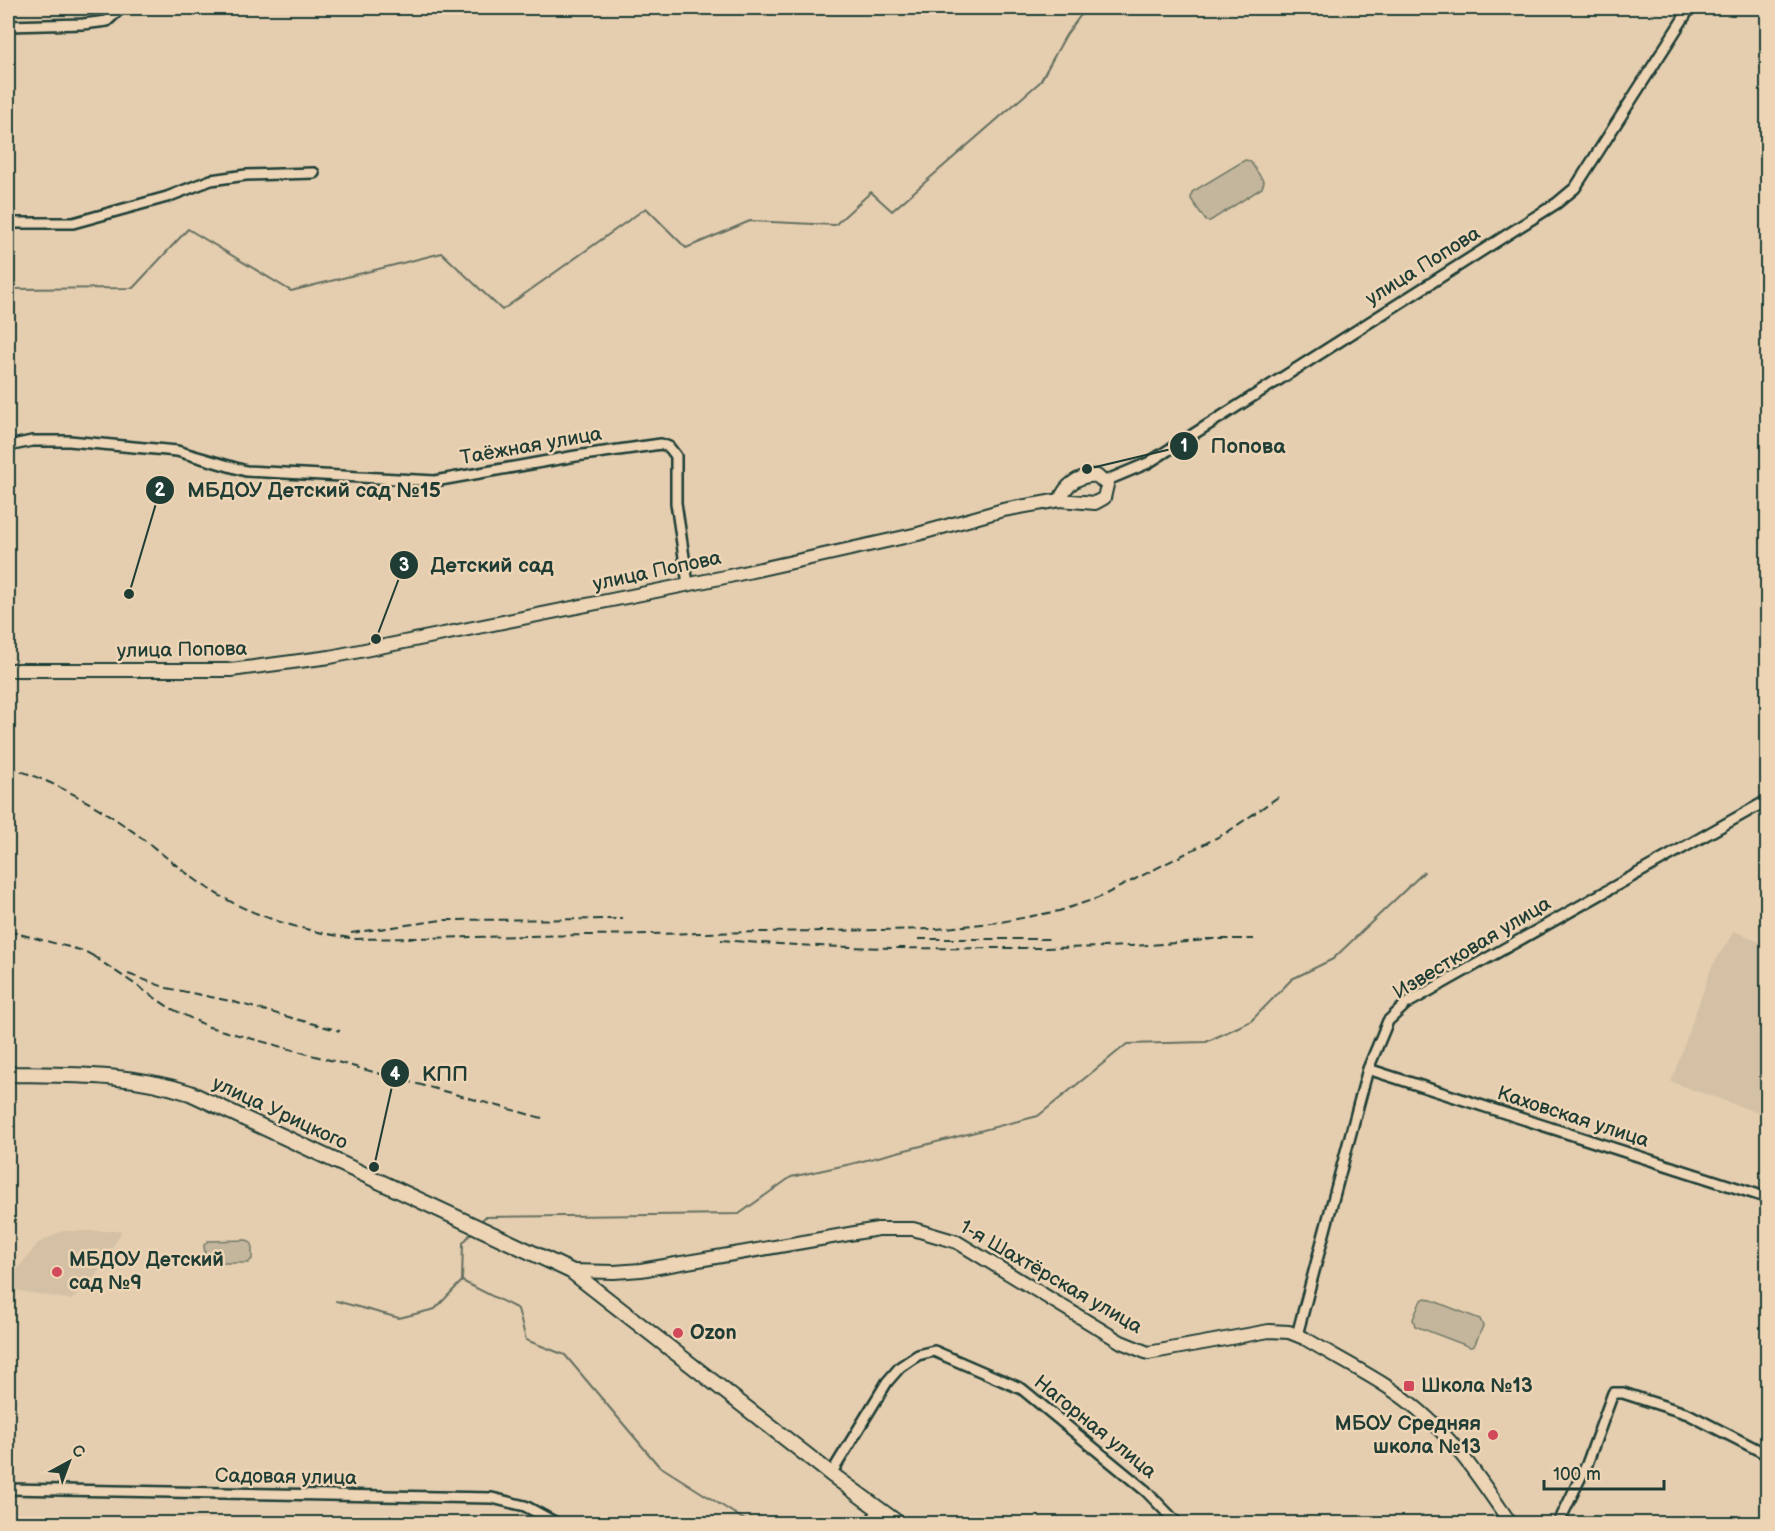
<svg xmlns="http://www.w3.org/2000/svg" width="1775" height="1531" viewBox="0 0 1775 1531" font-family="'Balsamiq Sans',sans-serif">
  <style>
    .built { fill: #d4c1a5 }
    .pitch { fill: #c4b69c; stroke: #727a68; stroke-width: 1.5 }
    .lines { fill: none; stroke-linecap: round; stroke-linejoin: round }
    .stream { stroke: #657060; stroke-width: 2 }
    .minor-casing { stroke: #1f3d34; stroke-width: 14 }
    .tertiary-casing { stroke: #1f3d34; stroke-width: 16 }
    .secondary-casing { stroke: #1f3d34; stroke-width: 18 }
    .minor { stroke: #edd4b5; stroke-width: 9 }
    .tertiary { stroke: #edd4b5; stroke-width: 12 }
    .secondary { stroke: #edd4b5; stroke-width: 14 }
    .rail { stroke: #1f3d34; stroke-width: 2; stroke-dasharray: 9 4.5; stroke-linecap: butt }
    .poi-dot { fill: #d1495b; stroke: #edd4b5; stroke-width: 2 }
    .labels { text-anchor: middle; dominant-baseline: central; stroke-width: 5; stroke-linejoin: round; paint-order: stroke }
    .street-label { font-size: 20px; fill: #1f3d34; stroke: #edd4b5 }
    .poi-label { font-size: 20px; font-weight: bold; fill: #1f3d34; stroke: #edd4b5; text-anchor: start }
    .leader { fill: none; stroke: #1f3d34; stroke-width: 2 }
    .callout-dot { fill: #1f3d34; stroke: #edd4b5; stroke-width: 2 }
    .mark-label { font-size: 18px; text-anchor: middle; font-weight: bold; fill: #fff }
    .callout-label { font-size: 21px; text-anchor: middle; font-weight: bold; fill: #1f3d34; stroke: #edd4b5; stroke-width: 5; stroke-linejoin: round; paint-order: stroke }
  </style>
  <rect width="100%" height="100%" fill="#e5ceb0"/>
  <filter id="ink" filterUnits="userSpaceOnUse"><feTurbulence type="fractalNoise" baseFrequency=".0167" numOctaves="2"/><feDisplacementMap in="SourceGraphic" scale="12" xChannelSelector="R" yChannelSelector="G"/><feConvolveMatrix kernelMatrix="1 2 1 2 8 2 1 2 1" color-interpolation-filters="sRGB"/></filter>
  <g filter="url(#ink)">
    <path class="built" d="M1734,931l33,14v171l-96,-34 41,-116z
      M62,1231h60l-35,60 -7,1 -8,8 -64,-11v-8l30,-38z"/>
    <path class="pitch" d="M1245,160l5,1 14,21 -2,6 -52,33h-4l-15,-22 1,-7z
      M247,1240l5,4v15l-4,4h-42l-2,-18 4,-4z
      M1426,1298l54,21 3,7 -9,20 -4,1 -55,-21 -2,-7 8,-19z"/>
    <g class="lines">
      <path class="stream" d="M8,289l125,-1 55,-59 103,62 151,-38 60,57 144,-102 40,40 64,-27 85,4 36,-33 21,19 148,-129 26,-47 20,-27
        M480,1222l5,-5 254,-3 52,-37 60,-13 187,-48 89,-72 79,-2 45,-21 41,-42 41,-20 91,-87
        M462,1281l56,28 8,31 39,15 93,110 93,59
        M336,1301l63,17 36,-9 27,-28 1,-38 10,-12"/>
      <g class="minor-casing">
        <path id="minor" d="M8,26l75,-2 24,-3 14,-13
          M8,223h65l94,-26 44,-17 35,-5 68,-2
          M8,446l24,-5h37l108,10 69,20 189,10 141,-25 85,-12 8,3 7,9v47l12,81
          M1105,481l43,-18 409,-260 18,-15 115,-180
          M1368,1069l400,129
          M1297,1335l71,-266 20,-48 18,-17 362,-204
          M831,1474l56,-92 13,-15 18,-12 16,-4 88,38 124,102 32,33
          M8,1489l484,9 33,8 33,18
          M869,1524l10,-15
          M1558,1524l29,-60 26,-71h10l65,21 80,41"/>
      </g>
      <g class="tertiary-casing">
        <path id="tertiary" d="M8,670h223l99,-13 395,-80 193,-43 85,-24 57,-10 35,3 9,-5 3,-13 -10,-9c-17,-2 -32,9 -37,24
          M571,1271l43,1 27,-2 237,-41h35l44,13 164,100 27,11 121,-22 20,1 15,6c38,23 83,44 117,74 36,31 63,73 90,112"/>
      </g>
      <g class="secondary-casing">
        <path id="secondary" d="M8,1074c61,1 123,-1 182,19l381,178 260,203 68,50"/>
      </g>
      <use href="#minor" class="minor"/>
      <use href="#tertiary" class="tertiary"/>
      <use href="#secondary" class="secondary"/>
      <path class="rail" d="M8,767c37,11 78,32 110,54 36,24 66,54 104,76 41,23 88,35 134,42l581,-10 64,-7 58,-11 39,-13 128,-65 55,-38
        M8,931l76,20 15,8
        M351,933l91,-13 181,-1
        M918,939h135
        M1206,939h48
        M721,940c94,8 188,9 282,8 70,0 139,0 209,-9
        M93,956l77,52 39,19 333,91
        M128,974l39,14 63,13 110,30"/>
    </g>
  </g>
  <g class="poi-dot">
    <circle cx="57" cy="1272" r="6"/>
    <circle cx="678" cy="1333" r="6"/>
    <rect x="1403" y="1380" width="12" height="12" rx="3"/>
    <circle cx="1493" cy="1435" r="6"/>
  </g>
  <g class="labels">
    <g class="street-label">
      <text transform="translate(1423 266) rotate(-32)">улица Попова</text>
      <text transform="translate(531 446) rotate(-10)">Таёжная улица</text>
      <text transform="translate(657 571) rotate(-12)">улица Попова</text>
      <text transform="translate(182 650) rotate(-1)">улица Попова</text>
      <text transform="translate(1472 948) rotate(-31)">Известковая улица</text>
      <text transform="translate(280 1113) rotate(25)">улица Урицкого</text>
      <text transform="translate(1573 1117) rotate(18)">Каховская улица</text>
      <text transform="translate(1051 1277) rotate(30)">1-я Шахтёрская улица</text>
      <text transform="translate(1095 1427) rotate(39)">Нагорная улица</text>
      <text transform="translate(286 1477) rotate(1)">Садовая улица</text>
    </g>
    <g class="poi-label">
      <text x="69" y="1260">МБДОУ Детский<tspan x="69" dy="23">сад №9</tspan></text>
      <text x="690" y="1333">Ozon</text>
      <text x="1421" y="1386">Школа №13</text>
      <text x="1481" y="1424" text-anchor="end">МБОУ Средняя<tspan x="1481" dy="23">школа №13</tspan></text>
    </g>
  </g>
  <path class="leader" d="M1087 469L1184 446M129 594L160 490M376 639L404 565M374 1167L395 1073"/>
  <g class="callout-dot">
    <circle cx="1087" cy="469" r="6"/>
    <circle cx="129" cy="594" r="6"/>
    <circle cx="376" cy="639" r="6"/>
    <circle cx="374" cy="1167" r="6"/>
    <circle cx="1184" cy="446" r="15"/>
    <circle cx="160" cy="490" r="15"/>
    <circle cx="404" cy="565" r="15"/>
    <circle cx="395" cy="1073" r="15"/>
  </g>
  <g class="mark-label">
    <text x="1184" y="452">1</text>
    <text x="160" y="496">2</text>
    <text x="404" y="571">3</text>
    <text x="395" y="1080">4</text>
  </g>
  <g class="callout-label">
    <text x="1248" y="453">Попова</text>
    <text x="314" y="497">МБДОУ Детский сад №15</text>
    <text x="492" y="572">Детский сад</text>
    <text x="445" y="1081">КПП</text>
  </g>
  <rect width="1775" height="1531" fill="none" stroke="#edd4b5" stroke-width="30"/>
  <rect x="15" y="15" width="1745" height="1501" fill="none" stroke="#1f3d34" stroke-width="2" filter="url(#ink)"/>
  <g transform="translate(69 1462) rotate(41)" stroke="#edd4b5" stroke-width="4.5" paint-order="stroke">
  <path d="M0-4.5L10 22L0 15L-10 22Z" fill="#1f3d34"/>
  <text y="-9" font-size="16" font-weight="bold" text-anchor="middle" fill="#1f3d34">С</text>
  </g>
  <path d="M1544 1480v9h120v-9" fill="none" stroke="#1f3d34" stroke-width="3"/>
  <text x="1553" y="1480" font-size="18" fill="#1f3d34" stroke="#edd4b5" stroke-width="4.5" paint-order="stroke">100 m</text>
</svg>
